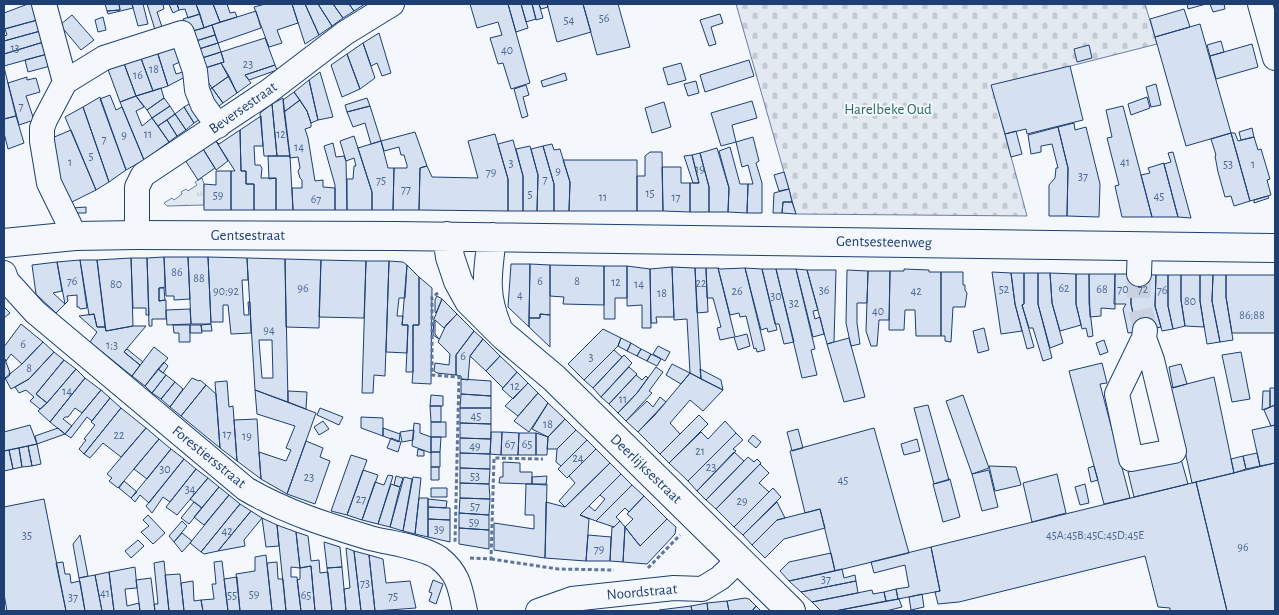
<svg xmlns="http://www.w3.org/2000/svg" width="1279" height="615" viewBox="0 0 1279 615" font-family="'Alegreya Sans',sans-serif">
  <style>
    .grass { fill: url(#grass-tufts); stroke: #687fa3 }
    .cemetery { fill: url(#cemetery-stones); stroke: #687fa3 }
    .building { fill: #d5e0f0; stroke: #1d3f73; fill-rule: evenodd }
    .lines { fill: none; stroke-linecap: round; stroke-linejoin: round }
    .minor-tunnel { stroke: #c9d2e0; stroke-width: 24; stroke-dasharray: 24 12; stroke-linecap: butt }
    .minor-casing { stroke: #1d3f73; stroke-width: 26 }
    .major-casing { stroke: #1d3f73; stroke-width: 30 }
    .path { stroke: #5e769c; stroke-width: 3; stroke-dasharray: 4 2.5; stroke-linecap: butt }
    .minor { stroke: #f4f7fb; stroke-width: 24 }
    .major { stroke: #f4f7fb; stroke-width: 28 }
    .labels { text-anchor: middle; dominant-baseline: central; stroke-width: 4; stroke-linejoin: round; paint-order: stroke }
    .number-label { font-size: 12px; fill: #4b6792 }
    .street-label { font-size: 15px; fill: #1d3f73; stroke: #f4f7fb }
    .park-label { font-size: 15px; fill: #2c6c60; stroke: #f4f7fb }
  </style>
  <defs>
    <pattern id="grass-tufts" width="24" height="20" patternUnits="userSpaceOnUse" patternTransform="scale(1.25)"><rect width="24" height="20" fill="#e3e9f0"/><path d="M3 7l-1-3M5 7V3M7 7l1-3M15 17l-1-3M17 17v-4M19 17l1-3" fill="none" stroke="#c2c9d1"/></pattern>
    <pattern id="cemetery-stones" width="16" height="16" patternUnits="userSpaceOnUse" patternTransform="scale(1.25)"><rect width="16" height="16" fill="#e3e9f0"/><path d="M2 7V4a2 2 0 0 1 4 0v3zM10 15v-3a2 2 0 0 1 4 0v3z" fill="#c2c9d1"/></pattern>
  </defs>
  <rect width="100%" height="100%" fill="#f4f7fb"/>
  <path class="grass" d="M202,178l2,6v21l-37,1 -3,-3 8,-5 2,2 8,-6 -1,-2 5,-3 2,2 9,-6 -2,-3z"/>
  <path class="cemetery" d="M736,4h409l12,40 -165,42 35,130 -231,-2z"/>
  <path class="building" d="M28,4h9l4,15 -37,10v-16z
    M105,4h14l1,6 -13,1z
    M119,4h13l1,4 -25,6 -1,-3 13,-1z
    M132,4h11l5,20 -10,2z
    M147,4h16l1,5 -7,3 5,15 -6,6z
    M169,4h8l2,6 -6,3z
    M177,4h19l4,10 -12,4 -3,-9 -6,1z
    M196,4h17l7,18 -16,6z
    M213,4h14l3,9 5,-1 2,5 -17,5z
    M265,4h27l6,19 -21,7 5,13 -13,4 -15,-40z
    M292,4h13l14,31 -14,9z
    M305,4h13l14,22 -13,9z
    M318,4h15l10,14 -11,8z
    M333,4h16l5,7 -11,7z
    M349,4h16l-11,7z
    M470,4h38l22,79 -19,6 -8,-26 -5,1 -8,-26 12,-3 -4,-13 -21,6z
    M508,4h13l7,24 -12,4z
    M521,4h11l4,15 -10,3z
    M532,4h7l4,14 -7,2z
    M539,4h8l1,3 -7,2z
    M547,4h36l8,28 -34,10z
    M583,4h35l12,43 -33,8z
    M1187,4h19l-18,5z
    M1210,4h14l1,5 -12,3z
    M1184,9l6,18 -35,10 -5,-18z
    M256,11l5,17 -43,15 -6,-18z
    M200,14l4,14 -11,3 -10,-12z
    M720,14l3,9 -12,4 5,17 -7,2 -9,-26z
    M72,15l22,25 -13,10 -21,-25z
    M103,17l3,13 -8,2 -3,-12z
    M41,19l3,11 -40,11v-5l3,-1 -2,-6z
    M1200,24l31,109 -45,13 -31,-109z
    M212,25l3,10 -19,6 -3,-10z
    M44,30l3,11 -43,13v-13z
    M379,33l12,40 -9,3 -5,-13 -6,3 -8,-23z
    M215,35l3,8 -19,6 -3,-8z
    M265,38l10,27 -30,10 6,8 -14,10 -16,-30 3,-1 -3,-10z
    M47,41l4,12 -47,13v-12z
    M1221,41l3,11 -14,4 -3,-11z
    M173,42l7,20 -7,3 3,9 7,-2 2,5 -17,9 -12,-38z
    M218,43l3,9 -19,6 -3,-9z
    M363,43l12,35 -15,11 -13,-35z
    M1252,44l6,23 -42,12 -6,-23z
    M1089,45l3,13 -15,4 -3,-13z
    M156,48l12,38 -15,5 -14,-38z
    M221,52l3,10 -19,6 -3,-10z
    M51,53l3,12 -26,7 -3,-12z
    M139,53l14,38 -17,5 -14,-38z
    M347,54l13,35 -18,8 -11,-32z
    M122,58l14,38 -16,6 -14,-38z
    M749,60l5,16 -49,16 -5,-17z
    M221,63l8,13 -17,12 -7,-11v-9z
    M681,63l5,17 -18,5 -5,-17z
    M275,65l2,5 -28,10 -4,-5z
    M1070,66l13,54 -56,14 -1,-5 -21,5 -14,-49z
    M4,67l12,49 -12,3z
    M320,72l13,45 -15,3 -9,-40z
    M565,73l2,7 -24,7 -2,-6z
    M229,76l8,17 -14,10 -11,-15z
    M27,77v3l9,-2 4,14 -14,4 8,24 -15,5 -11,-42z
    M309,80l9,40 -7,3 -4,-12 -13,-19z
    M696,81l3,12 -11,3 -4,-12z
    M1156,84l5,21 -10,2 -5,-20z
    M526,85l3,10 -6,2 5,19 -6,2 -8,-29z
    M161,88l3,10 -17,12 -11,-14z
    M212,88l11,15 -7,5 -11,-15z
    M294,92l6,8 -16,12 -1,-12z
    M110,95l6,15 6,-3 22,53 -18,10 -26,-71z
    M136,96l8,11 -8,4 6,15 10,-8 17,24 -25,18 -24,-58z
    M100,97l26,73 -17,12 -26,-75z
    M1147,97l3,11 -19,7 -3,-11z
    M164,98l6,8 -18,12 -5,-8z
    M283,98l7,58h-13l-5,-52z
    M367,98l3,8 -23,6 -2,-7z
    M300,100l7,11 4,12v4l-6,2 3,9 7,43 8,-1v7l12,1v22h-42l-1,-22h10v-8l-2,-2 -2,-7 2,-3 -2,-11 -8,1 -6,-46z
    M752,101l5,17 -25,7 4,17 -15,4 -10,-33z
    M664,102l7,25 -19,6 -7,-25z
    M191,103l11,15 -8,5 -10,-16z
    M272,104l5,52h-13l-4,-43z
    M170,106l5,8 -17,12 -6,-8z
    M370,106l11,35 -10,3 -6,-21 -12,4 -6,-15z
    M1123,106l18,69 11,42h-30l-7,-31 4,-1 -12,-47 5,-1 -6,-27z
    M83,107l26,75 -13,8 -31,-73z
    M184,107l10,16 -8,7 -11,-16z
    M175,114l11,16 -9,6 -10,-16z
    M16,116l8,27 -16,6 -4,-16v-14z
    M261,116l2,30h-9l1,19h5l2,3 -1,10h15v32h-22v-26h-8v-13h-5l-1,-41z
    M167,120l10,16 -8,6 -11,-16z
    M1074,123l1,7 11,-3 14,57 -1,33 -32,-1 1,-48 -10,-41z
    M1058,127l10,41 -1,48h-18v-31l6,-7 1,-10h2l-6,-24 -11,2v6l-10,2 -3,-19z
    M1252,128l2,9 -13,3 -2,-8z
    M71,130l25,60 -26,13 -10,-20 -8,-45z
    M240,130l1,41h5v13h8v26h-23v-39h4l-19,-30 3,3z
    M1016,131l6,23 -11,3 -6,-23z
    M415,132l12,34 -7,2 -1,42h-26l1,-42h13v-3l-3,-10h-3l-2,-8 -15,4 -3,-10z
    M1231,133l19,68 -16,5 -3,-10 -6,1 -7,-25 -3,-16 1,-1 -5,-16z
    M1231,133h4l3,8 16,-4 4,13 3,-1 9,30 -3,1 4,15 -21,6z
    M495,134l13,45v32l-89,-1 1,-42 7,-2 5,11 46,1 -10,-37z
    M354,136l18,56v18h-25v-31h6l1,-13h2l-2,-8 -8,3 -6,-20z
    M753,137l6,24 -3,2 6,20v30h-15l1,-29h5l-5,-19 -6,2 -6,-25z
    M513,140l10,36v35h-15v-32l-10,-35z
    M216,141l12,20 -12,9 -13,-21z
    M381,141l7,27h6l-1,42h-21v-18l-14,-44z
    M333,143l3,14 8,-1 2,5 1,49h-12v-25l-11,-39z
    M552,144l2,6 6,-1 10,33 -1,29h-15v-27l-11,-38z
    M530,146l8,29 -1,36h-14v-35l-7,-27z
    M543,146l11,38v27h-17l1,-36 -7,-26z
    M730,147l10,37h8l-1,29 -19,-1 1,-24 -10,-37z
    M717,148l12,40 -1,24h-19v-25l-9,-34z
    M203,149l12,19 -17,12 -13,-20z
    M650,152h12l1,59h-26v-35h8v-20z
    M1173,152l18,66 -13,-1 -14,-53 7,-2 -3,-9z
    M700,153l9,34v25h-19v-29h9l-7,-28z
    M692,155l7,28h-6l-9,-27z
    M268,156h22l3,54h-17v-32l-7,1z
    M563,160h74v51h-68l1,-29z
    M1164,163v1l14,53h-26l-11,-42 9,-2 -2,-5z
    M662,167h19v16h9v29l-27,-1z
    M216,171h15v39h-27v-26l12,1z
    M784,172l5,17 -10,2 -5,-16z
    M789,189l3,13h-9l-1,11h-9l1,-20z
    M1268,196l1,2 -15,5v-3z
    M783,202h9l4,12 -14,-1z
    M86,207v6h-13v-5z
    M164,257l1,30 -6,1v13l7,-1v19h-14v7h-3l-2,-68z
    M164,257h24l2,42 -16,1v-4h-8z
    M188,257h20l3,67h-20z
    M208,257l39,1 1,22h-6l2,35h5l-1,-13h2l1,31 -20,1 -3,-29h-5v17h-12z
    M131,258l2,68 -27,5 -9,-71z
    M131,258h16l2,57h-3v-7h-13z
    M247,258l38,1 3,143 -33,-12zM259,340h13l1,38h-11z
    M285,259l36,1 -2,68 -33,-1z
    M80,260l7,48 -7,1 -1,-2h-2v-12l-10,1 1,5 -3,3 -8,-42z
    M80,260h17l8,67h-8l-3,-13 -5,1z
    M321,260l45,1 -2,57 -45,-1z
    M366,261h23l-4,115 -11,-1 -1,18h-11z
    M389,261l14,1 4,3 -2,33h-6l-2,18h6l-1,9h6l-1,28 -21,-1z
    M57,262l5,29 -9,2 12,11 -9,9 -20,-19 -4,-29z
    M511,264h19l-1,63 -21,-20z
    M530,264l20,1v50l-10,-1v4h-11z
    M407,265l12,12v48h-6v47h-7l2,-47h-6z
    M550,265l54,1v39l-41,-1 1,-7 -14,-1z
    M604,266h23v32h-12v21h-11z
    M627,266l23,3 1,59h-9v-23l-15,1z
    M672,267l23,1 6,111 -11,-6 -3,-54 -13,1z
    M672,267l2,50h-18l1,6h-6l-1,-54z
    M695,268h11l2,44 -11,1z
    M706,268h12l17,69 12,-3 3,12 -12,4 -4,-13 -14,3 -3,-12 4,-1 -8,-29h-6z
    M718,268l2,1 25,-1 20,82 -8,2 -1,-4 -2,1 -8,-33 -6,1 -1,-4 -9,2z
    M745,268l17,1 15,61 -9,2 -1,-4 -6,2z
    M762,269h14l18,73 -10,2 -5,-20h-4z
    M776,269h20l19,80 -4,1 6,25 -15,3z
    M796,269l11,1 11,40 -5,1 2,8 5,-2 4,17 -11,3z
    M904,269l25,1v2h12v64h-25l-1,-26h-10l-1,20h-15l1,-59h14z
    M807,270h29l-2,72 -7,2z
    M847,270l21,1 -1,32h-10v20l3,21 -9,2 -5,-23z
    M868,271h22l-1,49h-10l-2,26h-6l-5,-15z
    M941,272h22v13h2v5l2,3 -2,14h-12l-2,35 -6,-1v-5h-4z
    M992,272l19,1 4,31 7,27 -21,3z
    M1011,273h13v31l-2,1 12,42 -7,2 -12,-45z
    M1024,273h14v31l14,54 -9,3 -10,-33h-4l-7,-23 2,-1z
    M1038,273h12l2,30 11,40 -13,5 -12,-44z
    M1050,273l26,1v30l5,21 -21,6 -8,-28z
    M1076,274h13v29l4,33 -5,1 -2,-9 -4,1 -6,-25z
    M1089,274h26v35l-14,-1v8l-11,1z
    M1115,274h16v30l6,28 -9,1 -5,-24 3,-5h-12z
    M1131,274l25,1 -1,31 6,21 -24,5 -6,-28z
    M1156,275h12v31l5,23 -11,2 -7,-25z
    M1168,275h13v25l4,26 -12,3 -5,-23z
    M1181,275h19v26l4,26 -19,-1 -4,-26z
    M1200,275h13l-1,26 8,41 -13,2 -7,-43z
    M1213,275h13v22l7,43 -13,2 -8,-41z
    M1226,275h49v58h-43l-6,-36z
    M419,277l13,11 -1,96 -19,-1 1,-11v-47h6z
    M159,288h5l1,12 -6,1z
    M437,296l5,3 -6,14 -1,-1v-12z
    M442,299l15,15 -13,14 -9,-8v14l4,5 -6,-4 1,-16z
    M4,307l6,6 -6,5z
    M190,309l1,15 -24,1 -1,-15z
    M94,314l3,13h8l1,4 27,-5h13l-22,26 16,13 -8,11 -42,-34 7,-10 -18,-16z
    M457,314l17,17 -18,24v20l-19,-2 -3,-2 1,-8 14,2 1,-11 -12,-12 8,-17z
    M540,314l10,1v32l-21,-20v-9h11z
    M21,324l22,18 -21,22 -11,-10 -5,7 -2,-1v-13z
    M211,324l1,7h-10l-1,-6z
    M173,325h17v17h-11v-9h-5z
    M190,325h11l1,8h-12z
    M984,328l5,22 -11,3 -5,-22z
    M603,329l18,9 -3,8 -34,34 -16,-16z
    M474,331l9,8 -13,17 -2,24 -7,-1v-3l-5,-1v-20z
    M621,338l10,5 -4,8 -9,-5z
    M849,338l16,59 -21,5 -17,-58z
    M483,339l17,17 -14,15 -16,-15z
    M1104,340l4,12 -8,3 -4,-12z
    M43,342l11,10 -25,27 -18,10 -6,-11 17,-14z
    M631,343l10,6 -4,7 -10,-5z
    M658,346l12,6 -5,9 -12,-7z
    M154,347l14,11 -23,28 -13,-10z
    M127,349l16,13 -3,3 -16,-13z
    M641,349l10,5 -4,7 -10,-5z
    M614,350l8,7 -29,31 -9,-8z
    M54,352l10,8 -28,34 11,9 -7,6 -10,-8 4,-4 -8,-7 -7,3 -4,-6 14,-8z
    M1241,352l9,47 -18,3 -10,-47z
    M651,354l10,5 -4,7 -10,-5z
    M624,355l8,8 -31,34 -8,-9z
    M500,356l17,16 -14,16 -17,-17z
    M5,359l5,14h-1l1,2 -6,5z
    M64,360l12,9 -29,34 -11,-9z
    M164,362l4,4 -5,7 -5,-4z
    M1102,363l5,20 -7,1 30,114 -26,6 -35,-133z
    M672,364l18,9 -9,11 -15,-9z
    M1181,364l6,20 -14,4 -4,-21z
    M629,367l8,7 -28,30 -8,-7z
    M656,367l7,5 -14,19 3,2 -26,28 -8,-8 19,-20z
    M76,369l9,9 -35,44 -12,-11 9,-8z
    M158,369l8,6 -14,18 -7,-7z
    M700,369l21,11 2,10 -22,-11z
    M517,372l11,11 -15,16 -11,-10z
    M690,373l33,17 -20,21 -13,-11 -20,23 10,11 -20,20 -22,-22 17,-17z
    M166,375l9,7 -14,17 -9,-6z
    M636,375l6,5 4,-4 2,2 -11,15 -19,20 -9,-9z
    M1214,377l20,96 -42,10 -21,-95z
    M85,378l16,12 -19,23 -7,-5 -7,9h-3l-2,2 9,7 -7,8 -15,-12z
    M192,378l7,3 1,-1 6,5 -25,31 -11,-9z
    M461,379l30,2v15l-30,-2z
    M227,381l2,26 4,-1 4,55 -17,-13 -5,-66z
    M175,382l8,7 -13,18 -9,-8z
    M528,383l10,10 -20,23 -13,-10z
    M206,385l10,9 4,54 -39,-32z
    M1270,388h5v17l-5,2z
    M101,390l9,8 -18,23 -5,-4 -16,21 -6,-4z
    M255,390l61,23 -29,81 -26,-15 -2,-27 27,9 5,-11 -5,-2 9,-22 -38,-12z
    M288,391l19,1 -1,17 -18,-7z
    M1263,391h7v16l-8,3z
    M538,393l10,10 -19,29 -15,-11z
    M461,394l30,2v12h-31z
    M431,395l12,1v10h-13z
    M963,395l26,73 -17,6 -26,-73z
    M660,397l6,5 -28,30 -12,-11 21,-20 6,6z
    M110,398l11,10 -37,46 -5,-5 7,-9 -2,-1 11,-14 -4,-3z
    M548,403l17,16 -17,18 -16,-8z
    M928,405l21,75 -15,4 -20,-76z
    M1275,405v20l-4,1 -7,-16z
    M430,406h11v16h-10z
    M121,408l25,20 -25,29 -18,-14 -13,15 -6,-4z
    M320,408l23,9 -4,8 -22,-10z
    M460,408h31v16l-31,-1z
    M699,415l9,9 -39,39 -9,-9z
    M361,417l22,1v18l-22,-8z
    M257,419l2,33 2,27 -24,-18 -3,-41z
    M565,419l11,11 -19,19h-10l1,-12z
    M323,421l6,8 -10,6 -5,-8z
    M725,421l11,12 -48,48 -19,-18 32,-31 7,7z
    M431,422h15v15h-15z
    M414,423l6,1v9l11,4v16l-19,-7z
    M460,423l31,1v15l-31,-1z
    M30,425l7,19 -33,7v-19z
    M1275,425v38l-15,3 -8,-36z
    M58,428l7,6 -28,10 -2,-8z
    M146,428l13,11 -41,49 -9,-7 3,-3 -5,-4z
    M383,428l17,6 -1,8 -16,-6z
    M874,428l35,125 -74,18 -15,-62 -15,4 -15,-62z
    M798,429l5,19 -11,3 -5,-19z
    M414,430l-1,10 -11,2 -2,-10z
    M576,430l11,10 -26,26 -5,-4 1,-13z
    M491,432h11l-1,23 -11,-1z
    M502,432l17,1 -1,22h-17z
    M519,433h17v22h-18z
    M536,433l12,4 -1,18h-11z
    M736,433l7,7 -10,9 3,2 -39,40 -9,-10z
    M753,435l8,7 -5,6 -8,-7z
    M431,437h10l-1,15h-9z
    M391,438l10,4 -3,10 -11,-4z
    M460,438l31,1 -1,15 -30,-1z
    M159,439l12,10 -24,30 -13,-10z
    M917,439l3,12 -16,4 -3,-11z
    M587,440l9,9 -29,29 -9,-9z
    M306,441l17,7 -3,9 10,4 -15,43 -28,-10z
    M37,444l4,20 -9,2 -4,-20z
    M28,446l4,20 -10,1 -3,-19z
    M19,448l3,19 -9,2 -4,-19z
    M171,449l13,10 -35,44 -9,-8 -5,7 -4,-4z
    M418,449l6,2v5h-7z
    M596,449l14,14 -45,44 -6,-6 16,-18 -6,-7z
    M9,450l4,19 -9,2v-20z
    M431,452h9v15h-9z
    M734,452l10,9 -38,39 -9,-9z
    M460,453l30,1v15l-30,-1z
    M1257,453l3,13 -14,3 -3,-13z
    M351,455l16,5 -20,55 -16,-4z
    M1243,456l3,13 -12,4 -3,-14z
    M748,457l6,5 3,-3 4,4 -45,46 -10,-9z
    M184,459l12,10 -26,33 -7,-5 -11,16 -6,-7z
    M1181,459l7,25 -54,13 -6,-25z
    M503,462l17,1v9h12v12l-33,-1 1,-6h3z
    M610,463l11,11 -41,41 9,4 -3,42 -41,-3 1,-56 19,5z
    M1275,463v148h-48l-31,-129z
    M760,464l9,9 -10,10 10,9 -35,35 -18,-18z
    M989,466l27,1 5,18 -26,6z
    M1094,466l4,14 -7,2 -3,-14z
    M431,467h8v13h-8z
    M460,468l30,1 -1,15 -29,-1z
    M196,469l12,9 -31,37 -11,-8z
    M363,470l15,5 -16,45 -15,-5z
    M989,470l9,37 -16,4 -10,-37z
    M621,474l11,11 -36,36 -16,-6 9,-9 6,5 10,-12 -5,-4z
    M1057,474l9,39 -34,9 -9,-39z
    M388,475l5,1 -15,48 -16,-4 13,-38 9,3z
    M396,476l7,2 -3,9 -6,-2z
    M547,476l-1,9 -14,-1v-7z
    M404,477l8,2 -9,52 -13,-4z
    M413,477l8,1 -6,56 -12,-3z
    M208,478l11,9 -17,21 -12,-9z
    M950,479l10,38 -17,5 -10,-38z
    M124,481l13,11 -6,6 -12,-10z
    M1196,482l31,129h-57v-3l-12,-1 -13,-51 -186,46 -21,2 -3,-12 5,-1 -9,-44z
    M460,483l29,1 1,15 -30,-1z
    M391,484l9,3 -10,40 -12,-3z
    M526,484h21l-2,74 -51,-8v-27l40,6v-14h-9z
    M1085,484l4,19 -9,2 -5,-18z
    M632,485l12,11 -15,16 -4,-4 -9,9 4,4 -6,6 -18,-6z
    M219,487l10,8 -25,30 -10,-8z
    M431,488h16v9h-16z
    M773,488l8,9 -38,38 -9,-8z
    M229,495l11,9 -39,48 -11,-9z
    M644,496l23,23 -27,27 -15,-19 8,-8 -6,-5z
    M419,498h9v39l-13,-3z
    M460,498l30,1 -1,16 -30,-2z
    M44,499l22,112h-59l-3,-17v-87z
    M428,499l19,2 -1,7 -18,-1z
    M194,502l8,6 -13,16 -8,-6z
    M777,502l8,16 -8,2 -25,25 -9,-10z
    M240,504l11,7 -33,40 -14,3 -3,-2z
    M428,507l22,1v12l-22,-1z
    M820,509l5,19 -41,11 -19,19 -13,-13 25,-25z
    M251,511l11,7 -18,22 1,6 -27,5z
    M459,513l30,2v15l-30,-2z
    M148,515l17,18 -12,11 -12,-12 8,-6 -6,-6z
    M262,518l15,7 2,21 -13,1z
    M428,519l22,1v22l-22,-5z
    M667,519l9,8 -1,7 -28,30 -24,-2 2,-35 15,19z
    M182,521l5,5 -13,16 -5,-6z
    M620,521l5,6 -2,35 -13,-1 2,-34h2z
    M277,525l19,7 4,36 -9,-1v10h6l4,34h-15z
    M459,528l30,2v19l-30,-5z
    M296,532l12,4 3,25 8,-1 1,13 8,-1 4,39h-17l-4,-45 -11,2z
    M182,533l10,8 -10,11 -8,-10z
    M80,535l8,41 -9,2 -6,-34z
    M588,535l23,2 -1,24h-24z
    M138,540l6,6 -13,12 -6,-7z
    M324,542l16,5 2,20 -15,1z
    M931,547l9,44 -42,8 -2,-10 13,-2 -4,-22 -31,8 -3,-11z
    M346,548l8,3 7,60h-15l-2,-22 6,-1z
    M354,551l15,4 6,56h-14z
    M831,553l4,18 -46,10 -9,-10 9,-9z
    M266,555l6,56h-32l-4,-37 19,-3v-14z
    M369,555l14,4 3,24 24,-2 6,27 -41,3z
    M164,561l5,50h-14l-1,-7h4l-4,-41z
    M222,561l6,50h-25l-2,-11 13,-1 -2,-15h4l-2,-22z
    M63,562l2,12h5l1,9 9,-2 5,30h-19l-10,-48z
    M277,562l1,17h5l3,32h-14l-5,-48z
    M311,566l4,45h-14l-4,-31 3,-1v-11z
    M135,567l2,21 -12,1 2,17 12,-3 1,8h-26l-5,-39z
    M342,567l4,44h-14l-5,-43z
    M842,569l2,9 11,-3 1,6 -55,11 -12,-11z
    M109,572l5,39h-12l-7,-36z
    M180,574l4,37h-15l-4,-36z
    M95,575l7,36h-17l-6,-33z
    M237,577l3,34h-12l-4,-32z
    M151,578l4,33h-15l-4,-31z
    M433,580l10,4 -7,20 -7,-3 3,-8 -3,-1z
    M193,581l1,20 7,-1 2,11h-19l-3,-28z
    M856,581l2,12 -46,9 -11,-10z
    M896,589l2,10 -12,2 -2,-9z
    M872,590l1,4 11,-2 2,9 -51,10h-14l-9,-9z
    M922,594l2,13 -13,3 -2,-13z
    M745,598l4,1 7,7 -4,5h-23l-2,-10z
    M899,599l3,8 -16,4h-51z
    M727,601l2,10h-21l-1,-8z
    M707,603l1,8h-16l-1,-5z
    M691,606l1,5h-33v-1z
    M756,606l5,5h-9z"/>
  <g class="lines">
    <path class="minor-tunnel" d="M1139,274v30l6,26"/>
    <g class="minor-casing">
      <path id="minor" d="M44,4l21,78
        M1260,4l15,54
        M137,235v-48l6,-12 126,-84 76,-58 47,-29
        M75,236l-26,-53 -7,-42v-13l3,-8 20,-38 39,-24 78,-25 13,38 2,19 6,15 15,21
        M4,273l3,8 28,31 211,177c39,23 81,36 124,49 19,5 54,9 69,20 20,16 21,30 26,53
        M1139,274l1,-28
        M1144,338l8,22 22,91 -43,8 -14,-65 27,-56 1,-8
        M538,611l34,-12 102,-11 28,1 18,-11 19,-18"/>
    </g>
    <g class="major-casing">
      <path id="major" d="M447,236l3,21 8,24 11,20 35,35 50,42 237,233
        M492,237c-4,35 -9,55 5,89
        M4,243l71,-7 62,-1 257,1 881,12"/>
    </g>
    <path class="path" d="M438,293l-6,4v78l27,2 -4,165
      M470,558l21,1 3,-101 49,1
      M491,559l67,10 56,1
      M648,568l32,-33"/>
    <use href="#minor" class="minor"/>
    <use href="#major" class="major"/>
  </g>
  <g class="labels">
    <g class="number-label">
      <text x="604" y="18">56</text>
      <text x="569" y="20">54</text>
      <text x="15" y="48">13</text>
      <text x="507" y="50">40</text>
      <text x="248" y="64">23</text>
      <text x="154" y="69">18</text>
      <text x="138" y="75">16</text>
      <text x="21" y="106">7</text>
      <text x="148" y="134">11</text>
      <text x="281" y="134">12</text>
      <text x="124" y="135">9</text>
      <text x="104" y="139">7</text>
      <text x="299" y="147">14</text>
      <text x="91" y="156">5</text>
      <text x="70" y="162">1</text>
      <text x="1125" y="162">41</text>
      <text x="511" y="163">3</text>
      <text x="1228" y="164">53</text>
      <text x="1253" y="164">1</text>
      <text x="700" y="169">19</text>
      <text x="558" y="171">9</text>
      <text x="491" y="172">79</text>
      <text x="1083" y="176">37</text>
      <text x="545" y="179">7</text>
      <text x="381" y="180">75</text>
      <text x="406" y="189">77</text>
      <text x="650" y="193">15</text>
      <text x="530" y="194">5</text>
      <text x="218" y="195">59</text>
      <text x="1159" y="196">45</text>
      <text x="603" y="197">11</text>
      <text x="676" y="197">17</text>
      <text x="316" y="199">67</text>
      <text x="177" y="272">86</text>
      <text x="199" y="278">88</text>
      <text x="72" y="281">76</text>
      <text x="540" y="281">6</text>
      <text x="577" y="281">8</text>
      <text x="616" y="282">12</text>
      <text x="701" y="283">22</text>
      <text x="116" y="284">80</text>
      <text x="639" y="284">14</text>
      <text x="303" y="288">96</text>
      <text x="1064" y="288">62</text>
      <text x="1004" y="289">52</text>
      <text x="1102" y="289">68</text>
      <text x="1123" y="289">70</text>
      <text x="1143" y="289">72</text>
      <text x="824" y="290">36</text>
      <text x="1162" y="290">76</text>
      <text x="226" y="291">90;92</text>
      <text x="737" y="291">26</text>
      <text x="916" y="291">42</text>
      <text x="662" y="293">18</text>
      <text x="520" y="295">4</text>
      <text x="776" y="296">30</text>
      <text x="1190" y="301">80</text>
      <text x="794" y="303">32</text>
      <text x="878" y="311">40</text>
      <text x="1252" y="315">86;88</text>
      <text x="269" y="330">94</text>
      <text x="23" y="344">6</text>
      <text x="112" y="345">1;3</text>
      <text x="463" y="356">6</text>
      <text x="591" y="357">3</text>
      <text x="29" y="368">8</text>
      <text x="515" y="386">12</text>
      <text x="67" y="391">14</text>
      <text x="623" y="399">11</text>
      <text x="476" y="416">45</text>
      <text x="548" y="424">18</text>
      <text x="227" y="434">17</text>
      <text x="119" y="435">22</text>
      <text x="247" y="436">19</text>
      <text x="510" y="444">67</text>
      <text x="527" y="444">65</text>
      <text x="475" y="446">49</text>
      <text x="700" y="451">21</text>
      <text x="578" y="458">24</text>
      <text x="711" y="467">23</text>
      <text x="165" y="469">30</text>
      <text x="475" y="476">53</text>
      <text x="309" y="477">23</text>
      <text x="843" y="480">45</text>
      <text x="190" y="489">34</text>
      <text x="361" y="499">27</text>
      <text x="742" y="501">29</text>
      <text x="475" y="506">57</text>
      <text x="474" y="522">59</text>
      <text x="439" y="529">39</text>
      <text x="227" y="531">42</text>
      <text x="27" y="535">35</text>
      <text x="1095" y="535">45A;45B;45C;45D;45E</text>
      <text x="1243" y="547">96</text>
      <text x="599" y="549">79</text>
      <text x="826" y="579">37</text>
      <text x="365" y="583">73</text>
      <text x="105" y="593">41</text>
      <text x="254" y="594">59</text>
      <text x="232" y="595">55</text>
      <text x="306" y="595">65</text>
      <text x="393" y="596">75</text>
      <text x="73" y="597">37</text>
    </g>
    <g class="street-label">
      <text transform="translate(243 108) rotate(-35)">Beversestraat</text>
      <text x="248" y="235">Gentsestraat</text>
      <text transform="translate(884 242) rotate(1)">Gentsesteenweg</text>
      <text transform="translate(209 457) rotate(39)">Forestiersstraat</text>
      <text transform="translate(646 469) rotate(44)">Deerlijksestraat</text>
      <text transform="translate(642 592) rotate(-5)">Noordstraat</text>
    </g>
    <g class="park-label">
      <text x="888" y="109">Harelbeke Oud</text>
    </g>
  </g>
  <rect width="1279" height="615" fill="none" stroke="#1d3f73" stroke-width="10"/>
</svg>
